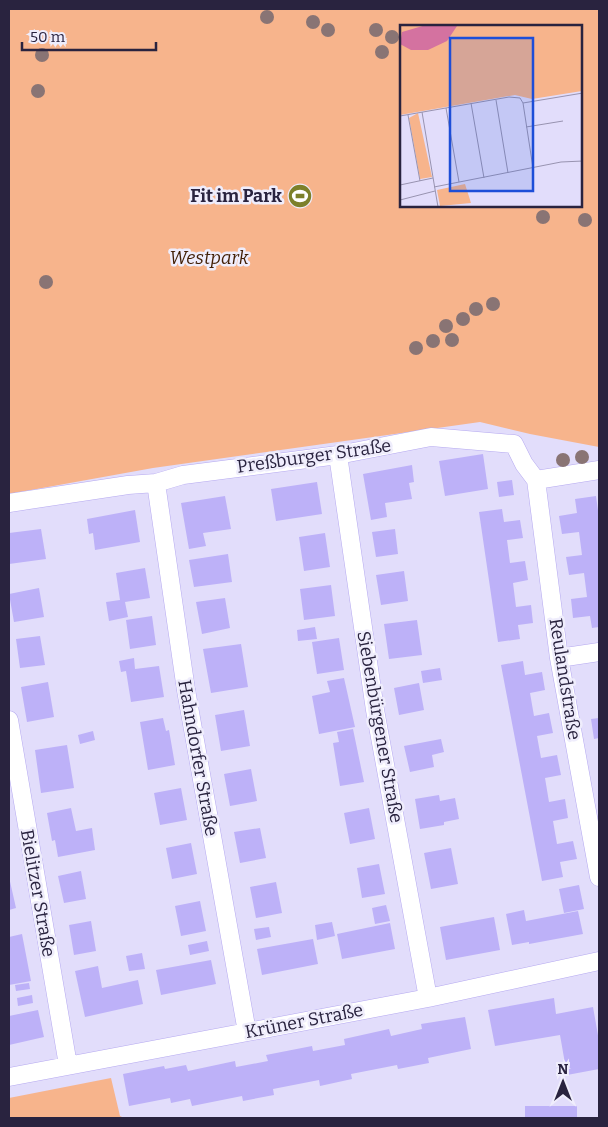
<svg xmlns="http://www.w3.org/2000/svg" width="608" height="1127" viewBox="0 0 608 1127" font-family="Bitter,serif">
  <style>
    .green { fill: #f7b48c; fill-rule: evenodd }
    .building { fill: #bdb1f8 }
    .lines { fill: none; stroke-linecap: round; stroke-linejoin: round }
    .minor-casing { stroke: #b5a9f0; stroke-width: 19 }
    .minor { stroke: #fff; stroke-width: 18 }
    .tree { fill: #897474 }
    .labels { text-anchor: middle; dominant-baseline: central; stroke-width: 5; stroke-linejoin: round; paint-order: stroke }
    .poi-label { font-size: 18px; font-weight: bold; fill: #29233f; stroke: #efedfc; text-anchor: end }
    .park-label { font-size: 18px; font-style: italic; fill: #411e05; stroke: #efedfc }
    .street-label { font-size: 18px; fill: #29233f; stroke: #efedfc }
    .inset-road { fill: none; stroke: #9893b0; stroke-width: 1 }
    .view { fill: #1d4ed8; fill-opacity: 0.15; stroke: #1d4ed8; stroke-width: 2.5 }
    .inset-edge { fill: none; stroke: #29233f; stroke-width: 2.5 }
  </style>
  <rect width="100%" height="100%" fill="#e2ddfb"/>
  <path class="green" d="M9,9h590v438l-69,-13 -50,-12 -327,46 -144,26zM402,26h180v180h-180z
    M111,1078l9,38 4,2h-115v-20z"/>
  <path class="building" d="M483,454l5,35 -43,7 -6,-35z
    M412,465l2,17 -5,1 3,16 -27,4 2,14 -16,3 -8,-46z
    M512,480l2,15 -15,2 -2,-15z
    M317,482l5,32 -46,7 -5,-32z
    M225,496l6,33 -28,4 3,13 -17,3 -8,-46z
    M596,496l3,22v109l-7,1 -2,-12 -17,2 -2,-19 16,-2 -3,-24 -15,2 -3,-18 16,-2 -3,-23 -17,2 -3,-18 18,-3 -2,-14z
    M502,509l2,13 16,-2 3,18 -16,2 3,23 15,-2 3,19 -15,3 3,24 15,-2 2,18 -15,2 2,14 -22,3 -19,-130z
    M135,510l5,32 -45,8 -2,-17 -4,1 -2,-15z
    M41,529l5,30 -37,5v-31z
    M395,529l3,25 -22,3 -4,-25z
    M325,533l5,34 -26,4 -5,-34z
    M228,554l4,28 -38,5 -5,-27z
    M145,568l5,30 -25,4 3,15 -19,4 -3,-19 14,-2 -4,-27z
    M404,571l4,30 -27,4 -5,-30z
    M331,585l4,31 -31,4 -4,-31z
    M39,588l5,29 -30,5 -5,-28z
    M225,598l5,30 -28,6 -6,-32z
    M152,616l4,29 -26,4 -4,-29z
    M417,620l5,35 -33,4 -5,-35z
    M315,627l2,12 -19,2 -1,-11z
    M40,636l5,29 -25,3 -4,-29z
    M339,638l5,32 -27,4 -5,-32z
    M241,644l7,43 -37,6 -8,-44z
    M134,658l1,11 24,-3 5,31 -33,5 -5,-31 -5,1 -2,-11z
    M523,661l2,14 17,-3 3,18 -15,3 4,23 15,-3 4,20 -16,3 4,22 16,-3 4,20 -16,3 4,24 16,-3 3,19 -15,3 4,23 16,-3 4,18 -17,3 3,15 -21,4 -41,-216z
    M440,668l2,12 -19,3 -2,-12z
    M344,678l11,49 -36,7 -7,-38 18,-4 -3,-11z
    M48,682l6,35 -27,5 -6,-35z
    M419,683l5,27 -25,5 -5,-27z
    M244,710l6,36 -29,5 -6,-36z
    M163,718l3,13 3,-1 6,35 -27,5 -8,-48z
    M599,718v20l-5,1 -3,-20z
    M353,729l11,53 -24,4 -7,-43 6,-1 -2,-10z
    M93,731l2,9 -15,4 -2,-9z
    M441,739l3,13 -12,3 2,12 -24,5 -6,-26z
    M67,745l7,43 -33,5 -6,-43z
    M251,769l6,32 -27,5 -6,-32z
    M181,788l6,32 -27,5 -6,-32z
    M439,795l1,6 15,-3 4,21 -15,3v3l-24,4 -5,-30z
    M71,808l5,23 16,-3 3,22 -37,7 -3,-17 -3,1 -5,-28z
    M369,808l6,31 -25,5 -6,-31z
    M260,828l6,30 -26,5 -6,-31z
    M191,843l6,31 -25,5 -6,-31z
    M451,848l7,36 -27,5 -7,-36z
    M379,864l6,30 -23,4 -5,-30z
    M81,871l5,28 -22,4 -6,-27z
    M9,877l7,31 -7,2z
    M276,882l6,31 -26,5 -6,-31z
    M579,885l5,24 -20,4 -5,-24z
    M200,901l6,30 -25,5 -6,-30z
    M386,905l4,16 -15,3 -3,-16z
    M524,910l2,11 52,-10 5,23 -54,10v-2l-17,3 -6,-31z
    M494,917l6,33 -54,10 -6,-33z
    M91,921l5,30 -22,4 -5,-30z
    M332,922l3,14 -18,4 -2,-15z
    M390,923l5,26 -53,10 -5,-25z
    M269,927l2,10 -15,3 -2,-11z
    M22,934l9,47 -22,4v-48z
    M313,939l5,25 -56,11 -5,-26z
    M207,941l2,10 -19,4 -2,-10z
    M142,953l3,16 -16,2 -3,-15z
    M211,960l5,24 -55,11 -5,-25z
    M98,966l4,22 36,-8 5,24 -58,13 -10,-46z
    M29,983l1,6 -14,2 -1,-6z
    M32,995l1,8 -15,3 -1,-8z
    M554,998l2,16 37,-7 6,34v28l-32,6 -7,-40 -65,11 -7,-36z
    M38,1010l6,27 -35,8v-29z
    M465,1017l6,32 -43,9 1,5 -31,6 -1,-4 -46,9 1,5 -32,7 -1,-6 -46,9 1,6 -31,6 -1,-5 -50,10 -2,-7 -19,4 -1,-5 -41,8 -6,-32 41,-8 1,3 21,-4 2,6 47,-10 1,6 32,-6 -2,-6 46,-9 1,5 32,-6 -1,-6 45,-10 2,7 31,-7 -1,-5z
    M525,1106h52v12h-52z"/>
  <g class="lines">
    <g class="minor-casing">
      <path id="minor" d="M338,455l37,255 53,288
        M536,480l23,178 40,219
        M536,480l63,-10
        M156,483l30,207 61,342
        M9,503l119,-18 28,-2 27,-8 155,-20 93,-18 83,7 10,20 12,16
        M559,658l40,-6
        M9,720l59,345
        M9,1077l419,-79 171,-37"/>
    </g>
    <use href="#minor" class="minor"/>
  </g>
  <g class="tree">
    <circle cx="267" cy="17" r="7"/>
    <circle cx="313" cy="22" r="7"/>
    <circle cx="328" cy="30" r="7"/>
    <circle cx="376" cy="30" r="7"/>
    <circle cx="392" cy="37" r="7"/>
    <circle cx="382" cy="52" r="7"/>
    <circle cx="42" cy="55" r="7"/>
    <circle cx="38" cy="91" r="7"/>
    <circle cx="543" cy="217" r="7"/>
    <circle cx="585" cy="220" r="7"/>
    <circle cx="46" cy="282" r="7"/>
    <circle cx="493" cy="304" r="7"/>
    <circle cx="476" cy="309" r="7"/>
    <circle cx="463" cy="319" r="7"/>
    <circle cx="446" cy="326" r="7"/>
    <circle cx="452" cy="340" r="7"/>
    <circle cx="433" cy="341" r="7"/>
    <circle cx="416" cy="348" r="7"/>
    <circle cx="582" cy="457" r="7"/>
    <circle cx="563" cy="460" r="7"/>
  </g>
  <defs>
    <g id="stadium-disc" transform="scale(1.25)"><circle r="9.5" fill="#7c802a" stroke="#efedfc"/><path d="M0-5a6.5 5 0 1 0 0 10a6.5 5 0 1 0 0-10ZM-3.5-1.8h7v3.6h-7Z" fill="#fff"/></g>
  </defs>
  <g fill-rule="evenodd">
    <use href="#stadium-disc" x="300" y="196"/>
  </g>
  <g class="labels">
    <g class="poi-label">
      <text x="282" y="196">Fit im Park</text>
    </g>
    <g class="park-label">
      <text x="209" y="258">Westpark</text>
    </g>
    <g class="street-label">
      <text transform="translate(314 456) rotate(-8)">Preßburger Straße</text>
      <text transform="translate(565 679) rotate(81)">Reulandstraße</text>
      <text transform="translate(380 727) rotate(80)">Siebenbürgener Straße</text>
      <text transform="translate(198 758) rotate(80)">Hahndorfer Straße</text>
      <text transform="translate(38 893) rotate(80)">Bielitzer Straße</text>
      <text transform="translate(304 1021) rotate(-11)">Krüner Straße</text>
    </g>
  </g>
  <g transform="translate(400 25)">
    <rect width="182" height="182" fill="#e2ddfb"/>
    <path d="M0,0h182v66l-50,8 -17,-4 -115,20zM18,88l14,64 -12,2 -11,-61zM65,159l6,19 -31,3 -3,-16z" fill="#f7b48c"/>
    <path d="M26,0h31v1l-10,15 -19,9h-17l-11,-6 2,-12z" fill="#d472a0"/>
    <path class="inset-road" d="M96,75l12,73M71,78l13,75M123,78l10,65M123,78l60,-10M46,83l13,74M22,87l16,95M8,90l12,66M0,91l109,-19 11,1 3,5M126,102l37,-6M0,160l33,-7M34,162l127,-25 22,-1M0,175l35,-9M52,182h99"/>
    <path class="view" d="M50,13h83v153h-83z"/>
    <rect width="182" height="182" class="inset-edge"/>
  </g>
  <rect width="608" height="1127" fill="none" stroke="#29233f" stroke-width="20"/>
  <g transform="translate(563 1082)" stroke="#efedfc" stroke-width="4" paint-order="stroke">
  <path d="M0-4L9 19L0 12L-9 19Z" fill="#29233f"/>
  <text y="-8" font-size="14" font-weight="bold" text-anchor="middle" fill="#29233f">N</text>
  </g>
  <path d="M22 42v8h134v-8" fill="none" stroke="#29233f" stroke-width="2.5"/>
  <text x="30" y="42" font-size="15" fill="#29233f" stroke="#efedfc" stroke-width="4" paint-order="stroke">50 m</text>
</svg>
